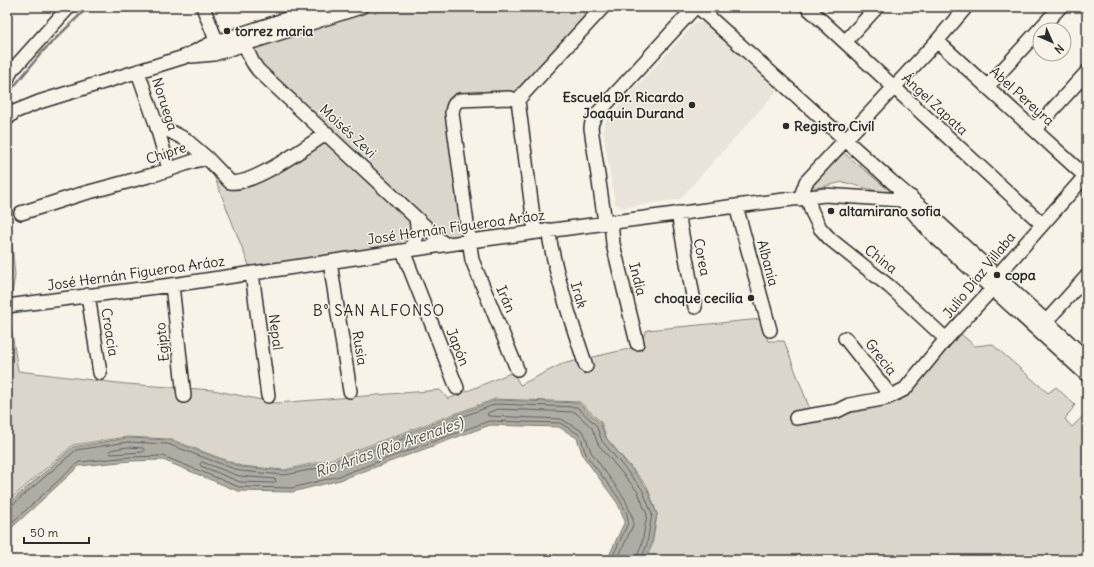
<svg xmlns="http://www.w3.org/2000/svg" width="1094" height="567" viewBox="0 0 1094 567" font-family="Delius,sans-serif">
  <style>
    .built { fill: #e8e4da }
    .green { fill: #dad6cc; stroke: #82807c }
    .water { fill: #afaca4; stroke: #7a7874 }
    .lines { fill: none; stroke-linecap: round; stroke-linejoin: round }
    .shore { stroke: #605f5b; stroke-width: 1 }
    .stream { stroke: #7a7874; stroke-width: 2.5 }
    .minor-casing { stroke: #2b2b2b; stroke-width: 16 }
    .minor { stroke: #f7f3e8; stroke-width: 13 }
    .poi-dot { fill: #2b2b2b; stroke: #f7f3e8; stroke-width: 1.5 }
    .labels { text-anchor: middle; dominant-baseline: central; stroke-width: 3; stroke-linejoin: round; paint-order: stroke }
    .poi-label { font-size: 14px; font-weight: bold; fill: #2b2b2b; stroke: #f7f3e8; text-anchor: start }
    .street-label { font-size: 14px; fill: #2b2b2b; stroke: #f7f3e8 }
    .neighbourhood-label { font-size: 15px; letter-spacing: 1px; fill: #2b2b2b; stroke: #f7f3e8 }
    .water-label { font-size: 15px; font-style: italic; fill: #53524f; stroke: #f7f3e8 }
  </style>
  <rect width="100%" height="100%" fill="#f7f3e8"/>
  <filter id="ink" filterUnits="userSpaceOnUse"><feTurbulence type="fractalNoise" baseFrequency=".025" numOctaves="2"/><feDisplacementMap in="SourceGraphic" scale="8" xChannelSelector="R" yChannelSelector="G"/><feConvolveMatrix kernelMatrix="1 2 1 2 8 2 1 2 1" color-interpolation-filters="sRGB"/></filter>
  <g filter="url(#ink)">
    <path class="built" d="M696,22l8,1 74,67 -98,109 -58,9 -7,-5 -12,-72 2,-10z"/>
    <path class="green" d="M362,7h241l-85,93 -63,2 15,139 -218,32 -45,-115 23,24 97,-49 -34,-31 -48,-58z
      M844,153l46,38 -2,3 -45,-12 -27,6 -4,-3z
      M7,223l3,2 5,50 -6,39 9,57 108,13 87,6 64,13 163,-13 8,9 65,-27 7,13 42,-21 75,-17 10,-17 114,-11 7,22h16l30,79 77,-15 27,-25 43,-46 14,12 17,-2 56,49 8,-6 19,18 -10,14 7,8 10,-10 5,5v138h-442l7,-14 5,-32 -10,-28 -40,-47 -6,-17 -21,-20 -85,-3 -163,60 -48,11 -43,-4 -71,-27 -43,-2 -54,8 -66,57z"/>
    <path class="water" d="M496,400l83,3 21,20 6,15 40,49 11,27 -6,31 -7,15h-37l18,-39 -7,-17 -35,-48 -6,-18 -18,-11 -69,-2 -150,55 -48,12 -54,-1 -75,-31 -33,1 -51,5 -72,66v-27l66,-58 55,-9 41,2 72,27 44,4 47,-10z"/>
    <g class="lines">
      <path class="shore" d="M128,447l15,1 2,2 -2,2 -32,2 -2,-2 2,-2z
        M202,462l37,14 36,3 1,2 -2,2 -34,-1 -39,-16 -1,-2z
        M7,507l4,-1 65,-56 52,-8 40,2 72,27 45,4 48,-10 163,-61 81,3 19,18 6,16 40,48 10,25 -5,30 -6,16
        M7,527l72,-65 51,-5 33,-1 76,31 53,1 47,-12 150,-55 71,2 20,12c3,7 3,14 7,21 10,16 43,49 41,67l-17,37
        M617,560l16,-35v-6l-8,-20 -34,-47 -6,-17 -3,-4 -21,-12 -72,-3 -2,-1 1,-2 9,-4 78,3 17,16 6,16 40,48 9,23 -5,28 -6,17"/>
      <path class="stream" d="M7,95l36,-44 45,-44"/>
      <g class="minor-casing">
        <path id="minor" d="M203,7l17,43
          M698,7l193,174 34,29 162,149
          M807,7l235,217
          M244,33c1,14 5,26 14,37l186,174
          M937,41l148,135
          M845,42l32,-35
          M192,56l22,-2 147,-47
          M138,72l18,52 13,45
          M7,80l5,-12 4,-2 53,-59
          M987,87l73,-80
          M7,119l7,-7 25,-10 145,-45 26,-13 113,-37
          M156,124l29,15 22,19
          M1035,129l52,-57
          M899,194l3,6 29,33 156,142
          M807,197l5,15 8,16 10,11 60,48 56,52
          M800,199l6,-17 131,-141 29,-34
          M736,206l34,124
          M21,213l57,-18 78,-21 38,-13 13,-3 23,24c21,5 79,-37 97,-49
          M678,213l17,94
          M611,221l2,23 24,99
          M605,222l-14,-94 1,-6 5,-8 98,-107
          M548,230c8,47 23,91 38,136
          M535,232l-17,-132 5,-6 80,-87
          M410,250l8,-16 -2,-16
          M403,251l54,137
          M330,262l20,129
          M252,273l16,123
          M172,285l12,111
          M88,295l12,78
          M7,306l165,-21 298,-44 266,-35 89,-11 77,5 9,-3
          M1041,327l46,-51
          M845,338l46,58
          M517,369l-45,-109 -20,-147c1,-7 2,-10 8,-13l49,-2 9,2
          M796,418l41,-7 12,-6 33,-6 9,-3 14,-7 41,-50 46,-50 5,-13 90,-102"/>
      </g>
      <use href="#minor" class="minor"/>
    </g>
  </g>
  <g class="poi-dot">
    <circle cx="227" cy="31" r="4"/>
    <circle cx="692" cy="105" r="4"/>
    <circle cx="786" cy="126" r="4"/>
    <circle cx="831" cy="211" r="4"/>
    <circle cx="997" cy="275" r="4"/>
    <circle cx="751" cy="298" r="4"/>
  </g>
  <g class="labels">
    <g class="poi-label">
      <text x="235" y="31">torrez maria</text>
      <text x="684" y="97" text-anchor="end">Escuela Dr. Ricardo<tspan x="684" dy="16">Joaquin Durand</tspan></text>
      <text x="794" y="126">Registro Civíl</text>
      <text x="839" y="211">altamirano sofia</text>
      <text x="1005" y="275">copa</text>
      <text x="743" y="298" text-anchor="end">choque cecilia</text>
    </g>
    <g class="street-label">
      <text transform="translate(1022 96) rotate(42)">Abel Pereyra</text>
      <text transform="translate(165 104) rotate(72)">Noruega</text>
      <text transform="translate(935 104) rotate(43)">Ángel Zapata</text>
      <text transform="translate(348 131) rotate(43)">Moisés Zevi</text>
      <text transform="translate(166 153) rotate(-18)">Chipre</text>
      <text transform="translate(456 227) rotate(-8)">José Hernán Figueroa Aráoz</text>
      <text transform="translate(702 257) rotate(79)">Corea</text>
      <text transform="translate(881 259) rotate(38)">China</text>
      <text transform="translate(768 263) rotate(75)">Albania</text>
      <text transform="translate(136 273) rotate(-8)">José Hernán Figueroa Aráoz</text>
      <text transform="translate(979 275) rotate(-51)">Julio Díaz Villaba</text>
      <text transform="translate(638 279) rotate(76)">India</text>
      <text transform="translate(579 295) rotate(74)">Irak</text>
      <text transform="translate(506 299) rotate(67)">Irán</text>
      <text transform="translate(110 332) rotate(81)">Croacia</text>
      <text transform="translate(276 332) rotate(83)">Nepal</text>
      <text transform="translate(162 342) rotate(-96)">Egipto</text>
      <text transform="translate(458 347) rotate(68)">Japón</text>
      <text transform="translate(360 348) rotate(81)">Rusia</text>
      <text transform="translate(881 357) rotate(52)">Grecia</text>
    </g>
    <g class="neighbourhood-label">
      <text x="379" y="310">B° SAN ALFONSO</text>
    </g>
    <g class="water-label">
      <text transform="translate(389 447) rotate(-19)">Río Arias (Río Arenales)</text>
    </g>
  </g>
  <rect width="1094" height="567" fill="none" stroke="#f7f3e8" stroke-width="24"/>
  <rect x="12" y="12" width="1070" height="543" fill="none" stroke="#2b2b2b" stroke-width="1.5" filter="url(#ink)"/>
  <g transform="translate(1052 42) rotate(135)"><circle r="19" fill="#f7f3e8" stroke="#a5a39c"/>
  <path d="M0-3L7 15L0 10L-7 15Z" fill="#2b2b2b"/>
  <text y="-6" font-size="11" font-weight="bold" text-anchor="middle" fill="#2b2b2b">N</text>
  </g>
  <path d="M24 537v6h65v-6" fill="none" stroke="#2b2b2b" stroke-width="2"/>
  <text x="30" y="537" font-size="12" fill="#2b2b2b" stroke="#f7f3e8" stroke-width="3" paint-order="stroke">50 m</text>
</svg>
